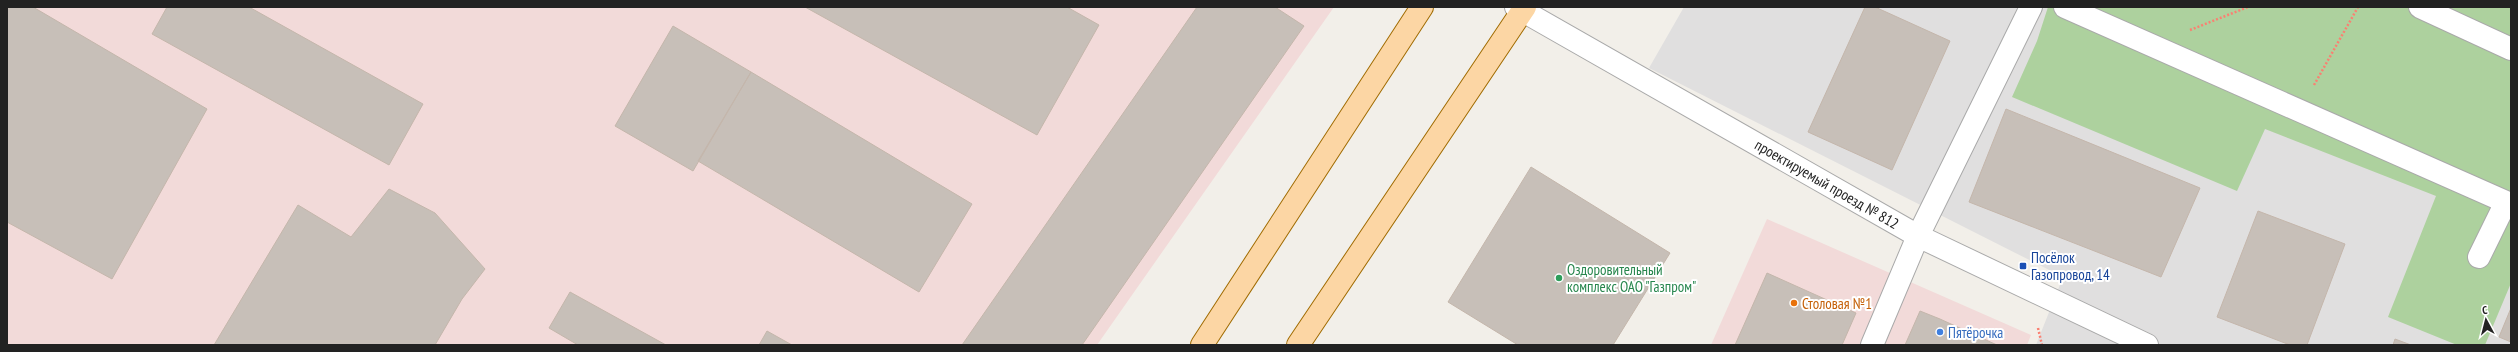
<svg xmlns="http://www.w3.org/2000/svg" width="2518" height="352" viewBox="0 0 2518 352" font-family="'PT Sans Narrow',sans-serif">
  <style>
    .residential { fill: #e0dfdf }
    .commercial { fill: #f2dad9 }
    .forest { fill: #add19e }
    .building { fill: #c7bfb8; stroke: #c4b6ab }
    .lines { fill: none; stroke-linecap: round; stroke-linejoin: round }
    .minor-casing { stroke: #a9a9a9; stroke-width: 24 }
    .major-casing { stroke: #a06b00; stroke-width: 24 }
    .path { stroke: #fa8072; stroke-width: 2.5; stroke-dasharray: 2 2; stroke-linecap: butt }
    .minor { stroke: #fff; stroke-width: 22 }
    .major { stroke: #fcd6a4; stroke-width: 22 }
    .transit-dot { fill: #1a4fb4; stroke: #fff; stroke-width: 1.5 }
    .leisure-dot { fill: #2e9e5b; stroke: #fff; stroke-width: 1.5 }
    .food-dot { fill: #e8710a; stroke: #fff; stroke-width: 1.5 }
    .shop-dot { fill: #3f7fe0; stroke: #fff; stroke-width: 1.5 }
    .labels { text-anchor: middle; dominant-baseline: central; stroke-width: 4; stroke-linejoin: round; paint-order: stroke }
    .street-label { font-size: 15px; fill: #222; stroke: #fff }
    .transit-label { font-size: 15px; fill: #164399; stroke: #fff; text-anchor: start }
    .leisure-label { font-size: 15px; fill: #27864d; stroke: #fff; text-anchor: start }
    .food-label { font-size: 15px; fill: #c56008; stroke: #fff; text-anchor: start }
    .shop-label { font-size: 15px; fill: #366cbe; stroke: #fff; text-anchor: start }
  </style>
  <rect width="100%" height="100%" fill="#f2efe9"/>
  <path class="residential" d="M1684,7h827v338h-475l27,-68 -414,-209z"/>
  <path class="commercial" d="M7,7h1327l-237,338h-1090z
    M1767,219l264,116 -4,10h-316z"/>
  <path class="forest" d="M2048,7h463v276l-26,62h-28l-69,-28 48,-121 -171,-67 -28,62 -225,-94 25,-56z"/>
  <path class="building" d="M7,7h26l174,102 -95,170 -105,-57z
    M167,7h82l174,97 -34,61 -237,-131z
    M805,7h262l32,18 -62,110z
    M1197,7h78l29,19 -222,319h-120z
    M1865,7h10l75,34 -58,129 -84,-38z
    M673,26l78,46 -58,99 -78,-45z
    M751,72l221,132 -53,88 -221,-131z
    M2006,109l194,79 -39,89 -192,-75z
    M1531,167l139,86 -57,92h-95l-70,-43z
    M389,189l46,24 50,56 -23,30 -27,46h-221l84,-140 53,32z
    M2258,211l87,33 -38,101h-17l-73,-28z
    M1767,273l89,40 -14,32h-107z
    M570,292l96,53h-88l-29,-17z
    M2511,308v34l-12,-5z
    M1920,311l20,8 57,26h-92z
    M767,331l25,14h-33z
    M2395,339l16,6h-18z"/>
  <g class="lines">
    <g class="minor-casing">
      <path id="minor" d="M1516,7l402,229 229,109
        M2065,7l441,195 -27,55
        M2420,7l91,42
        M1872,345l46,-109 113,-229"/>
    </g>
    <g class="major-casing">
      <path id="major" d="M1202,345l220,-338
        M1298,345l227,-338"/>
    </g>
    <path class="path" d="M2190,30l58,-23
      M2314,85l44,-78
      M2038,328l4,17"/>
    <use href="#minor" class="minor"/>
    <use href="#major" class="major"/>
  </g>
  <rect class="transit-dot" x="2019" y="262" width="8" height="8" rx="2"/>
  <circle class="leisure-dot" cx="1559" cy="278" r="4"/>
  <circle class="food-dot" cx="1794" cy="303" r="4"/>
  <circle class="shop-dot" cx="1940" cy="332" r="4"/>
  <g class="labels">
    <g class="street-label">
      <text transform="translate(1827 184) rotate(30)">проектируемый проезд № 812</text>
    </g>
    <g class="transit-label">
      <text x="2031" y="257">Посёлок<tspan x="2031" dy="17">Газопровод, 14</tspan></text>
    </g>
    <g class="leisure-label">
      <text x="1567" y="269">Оздоровительный<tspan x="1567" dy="17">комплекс ОАО "Газпром"</tspan></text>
    </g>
    <g class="food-label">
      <text x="1802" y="303">Столовая №1</text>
    </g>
    <g class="shop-label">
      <text x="1948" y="332">Пятёрочка</text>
    </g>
  </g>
  <rect width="2518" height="352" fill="none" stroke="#222222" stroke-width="16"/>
  <g transform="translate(2486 320) rotate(353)" stroke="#ffffff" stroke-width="3" paint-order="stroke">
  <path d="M0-3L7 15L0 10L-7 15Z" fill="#222222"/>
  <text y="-6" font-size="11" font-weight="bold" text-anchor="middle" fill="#222222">С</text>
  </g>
</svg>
